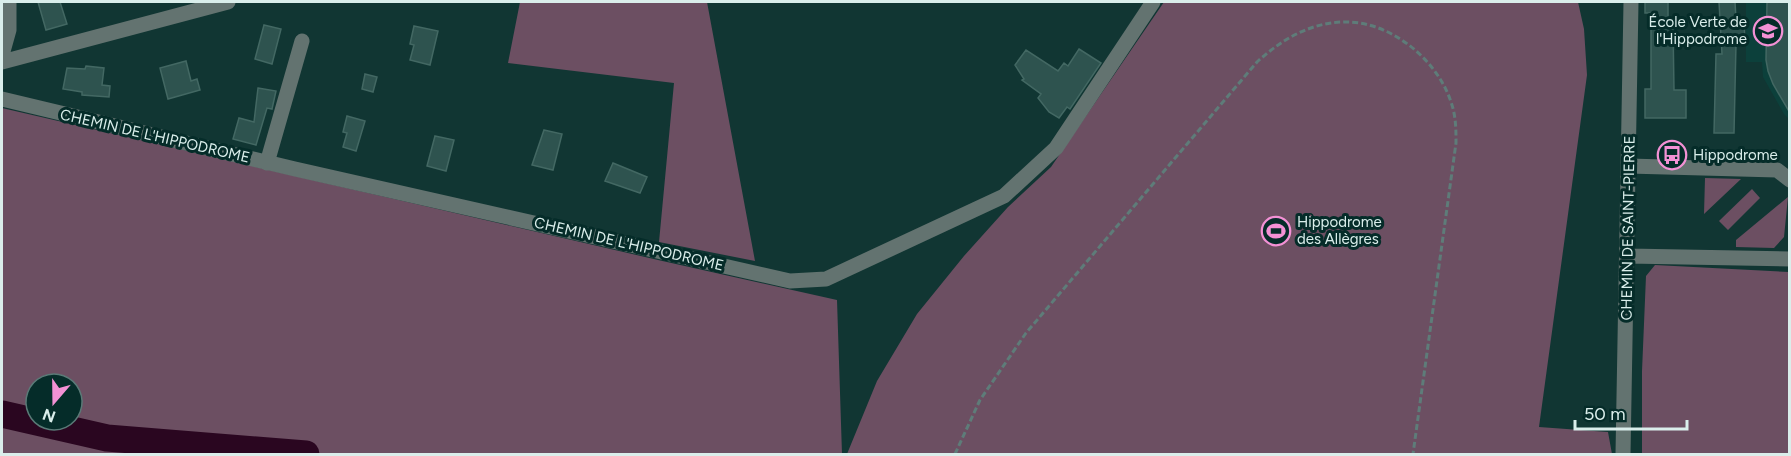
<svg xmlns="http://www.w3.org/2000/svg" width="1791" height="456" viewBox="0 0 1791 456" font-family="Figtree,sans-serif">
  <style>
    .built { fill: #0c403b }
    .green { fill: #6c4f62; fill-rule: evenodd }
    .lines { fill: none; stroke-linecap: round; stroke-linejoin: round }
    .river { stroke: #2a0620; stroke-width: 27 }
    .building { fill: #2e534f; stroke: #436863; stroke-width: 1.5 }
    .path { stroke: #5e7c79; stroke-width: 3; stroke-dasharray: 6 3; stroke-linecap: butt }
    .minor { stroke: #637370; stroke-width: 15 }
    .labels { text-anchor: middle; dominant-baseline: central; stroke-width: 6; stroke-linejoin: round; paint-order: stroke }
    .poi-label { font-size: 15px; fill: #daeeeb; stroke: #052c29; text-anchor: start }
    .street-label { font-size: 15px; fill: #daeeeb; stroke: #052c29 }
  </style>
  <rect width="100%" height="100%" fill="#113633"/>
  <path class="built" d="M1746,2h43v117l-5,-5 -21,-37 -1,-15h-16z"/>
  <path class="green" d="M520,2h187l48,259 -96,-19 15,-159 -166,-20z
    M1164,2h414l6,27 3,46 -48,352 69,5 4,22h-765l30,-73 40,-67 47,-58 44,-49 43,-40z
    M2,108l656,152 179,40 5,154h-840zM36,384h36v36h-36z
    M1705,178l36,1 -37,35z
    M1752,189l8,9 -32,32 -9,-9z
    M1788,197l-4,40 -10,11 -38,-1v-7z
    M1655,265l134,7v182h-147v-83l4,-95z"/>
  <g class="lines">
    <path class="river" d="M2,414l105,24 199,16"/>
  </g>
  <path class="building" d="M38,2h22l7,22 -21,6z
    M1645,2h23v23h5l1,65h12v28h-41v-29h6v-76h-6z
    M1719,2h16l1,17h8l1,25h-9l-2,89h-20l2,-79h6z
    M1767,2h23v111l-17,-29 -5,-13 -2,-11z
    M264,25l17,4 -9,35 -17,-5z
    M414,26l24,5 -8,34 -20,-5 4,-15 -4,-1z
    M1079,49l22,14 -31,46 -3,-2 -8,11 -10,-6 -11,-14 3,-4 -19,-14 2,-1 -9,-14 11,-15 32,21 6,-8 4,3z
    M186,61l5,20 6,-2 3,11 -32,9 -8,-31z
    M86,66l18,2 -2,17 8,1 -1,11 -27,-2v-3l-19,-3 4,-21 18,1z
    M365,74l12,3 -4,15 -11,-3z
    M258,88l18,3 -4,18 -5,-1 -11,37 -23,-6 6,-21 15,4z
    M347,116l18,5 -9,30 -13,-4 4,-14 -4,-1z
    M544,130l18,4 -9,36 -21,-5z
    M435,136l19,4 -8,31 -19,-5z
    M613,163l34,14 -7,16 -35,-12z"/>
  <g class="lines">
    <path class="path" d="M955,454l25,-54 46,-67 231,-271c24,-22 52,-39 86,-40 46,-2 94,37 108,80 5,14 5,27 5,41l-43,311"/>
    <path class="minor" d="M2,55l7,-25v-28
      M2,62l226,-60
      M2,99l293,70 495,112 36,-2 178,-83 52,-48 97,-146
      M267,163l35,-122
      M1628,166l149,4 13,10
      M1628,256l162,3
      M1623,454l8,-452"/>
  </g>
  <defs>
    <g id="school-ring" transform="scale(1.5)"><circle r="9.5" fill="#052c29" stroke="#f391d5" stroke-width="1.5"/><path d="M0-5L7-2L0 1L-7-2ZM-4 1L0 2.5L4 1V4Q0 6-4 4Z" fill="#f391d5"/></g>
    <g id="bus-ring" transform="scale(1.5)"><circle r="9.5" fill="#052c29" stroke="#f391d5" stroke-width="1.5"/><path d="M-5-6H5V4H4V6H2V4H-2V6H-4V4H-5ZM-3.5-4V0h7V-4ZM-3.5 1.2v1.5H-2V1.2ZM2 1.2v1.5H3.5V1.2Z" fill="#f391d5"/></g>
    <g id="stadium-ring" transform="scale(1.5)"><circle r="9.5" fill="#052c29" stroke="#f391d5" stroke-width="1.5"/><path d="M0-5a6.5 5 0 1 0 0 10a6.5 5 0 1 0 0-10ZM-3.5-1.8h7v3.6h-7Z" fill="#f391d5"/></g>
  </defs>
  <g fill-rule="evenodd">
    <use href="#school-ring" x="1768" y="31"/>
    <use href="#bus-ring" x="1672" y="155"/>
    <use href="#stadium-ring" x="1276" y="231"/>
  </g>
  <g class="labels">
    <g class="poi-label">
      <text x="1747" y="22" text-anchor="end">École Verte de<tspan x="1747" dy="17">l'Hippodrome</tspan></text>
      <text x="1693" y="155">Hippodrome</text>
      <text x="1297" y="222">Hippodrome<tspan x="1297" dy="17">des Allègres</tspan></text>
    </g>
    <g class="street-label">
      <text transform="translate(155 136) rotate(13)">CHEMIN DE L'HIPPODROME</text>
      <text transform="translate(1628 228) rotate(-89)">CHEMIN DE SAINT-PIERRE</text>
      <text transform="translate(629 244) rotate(13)">CHEMIN DE L'HIPPODROME</text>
    </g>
  </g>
  <rect width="1791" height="456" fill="none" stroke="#daeeeb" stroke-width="6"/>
  <g transform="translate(54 402) rotate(200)"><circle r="28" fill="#052c29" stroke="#5a7a77" stroke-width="1.5"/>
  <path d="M0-4.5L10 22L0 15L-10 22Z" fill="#f391d5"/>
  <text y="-9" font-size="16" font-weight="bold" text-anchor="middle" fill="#daeeeb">N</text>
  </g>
  <path d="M1575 420v9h112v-9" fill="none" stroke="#daeeeb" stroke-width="3"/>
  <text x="1584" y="420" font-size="18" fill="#daeeeb" stroke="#052c29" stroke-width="4.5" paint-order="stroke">50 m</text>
</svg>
